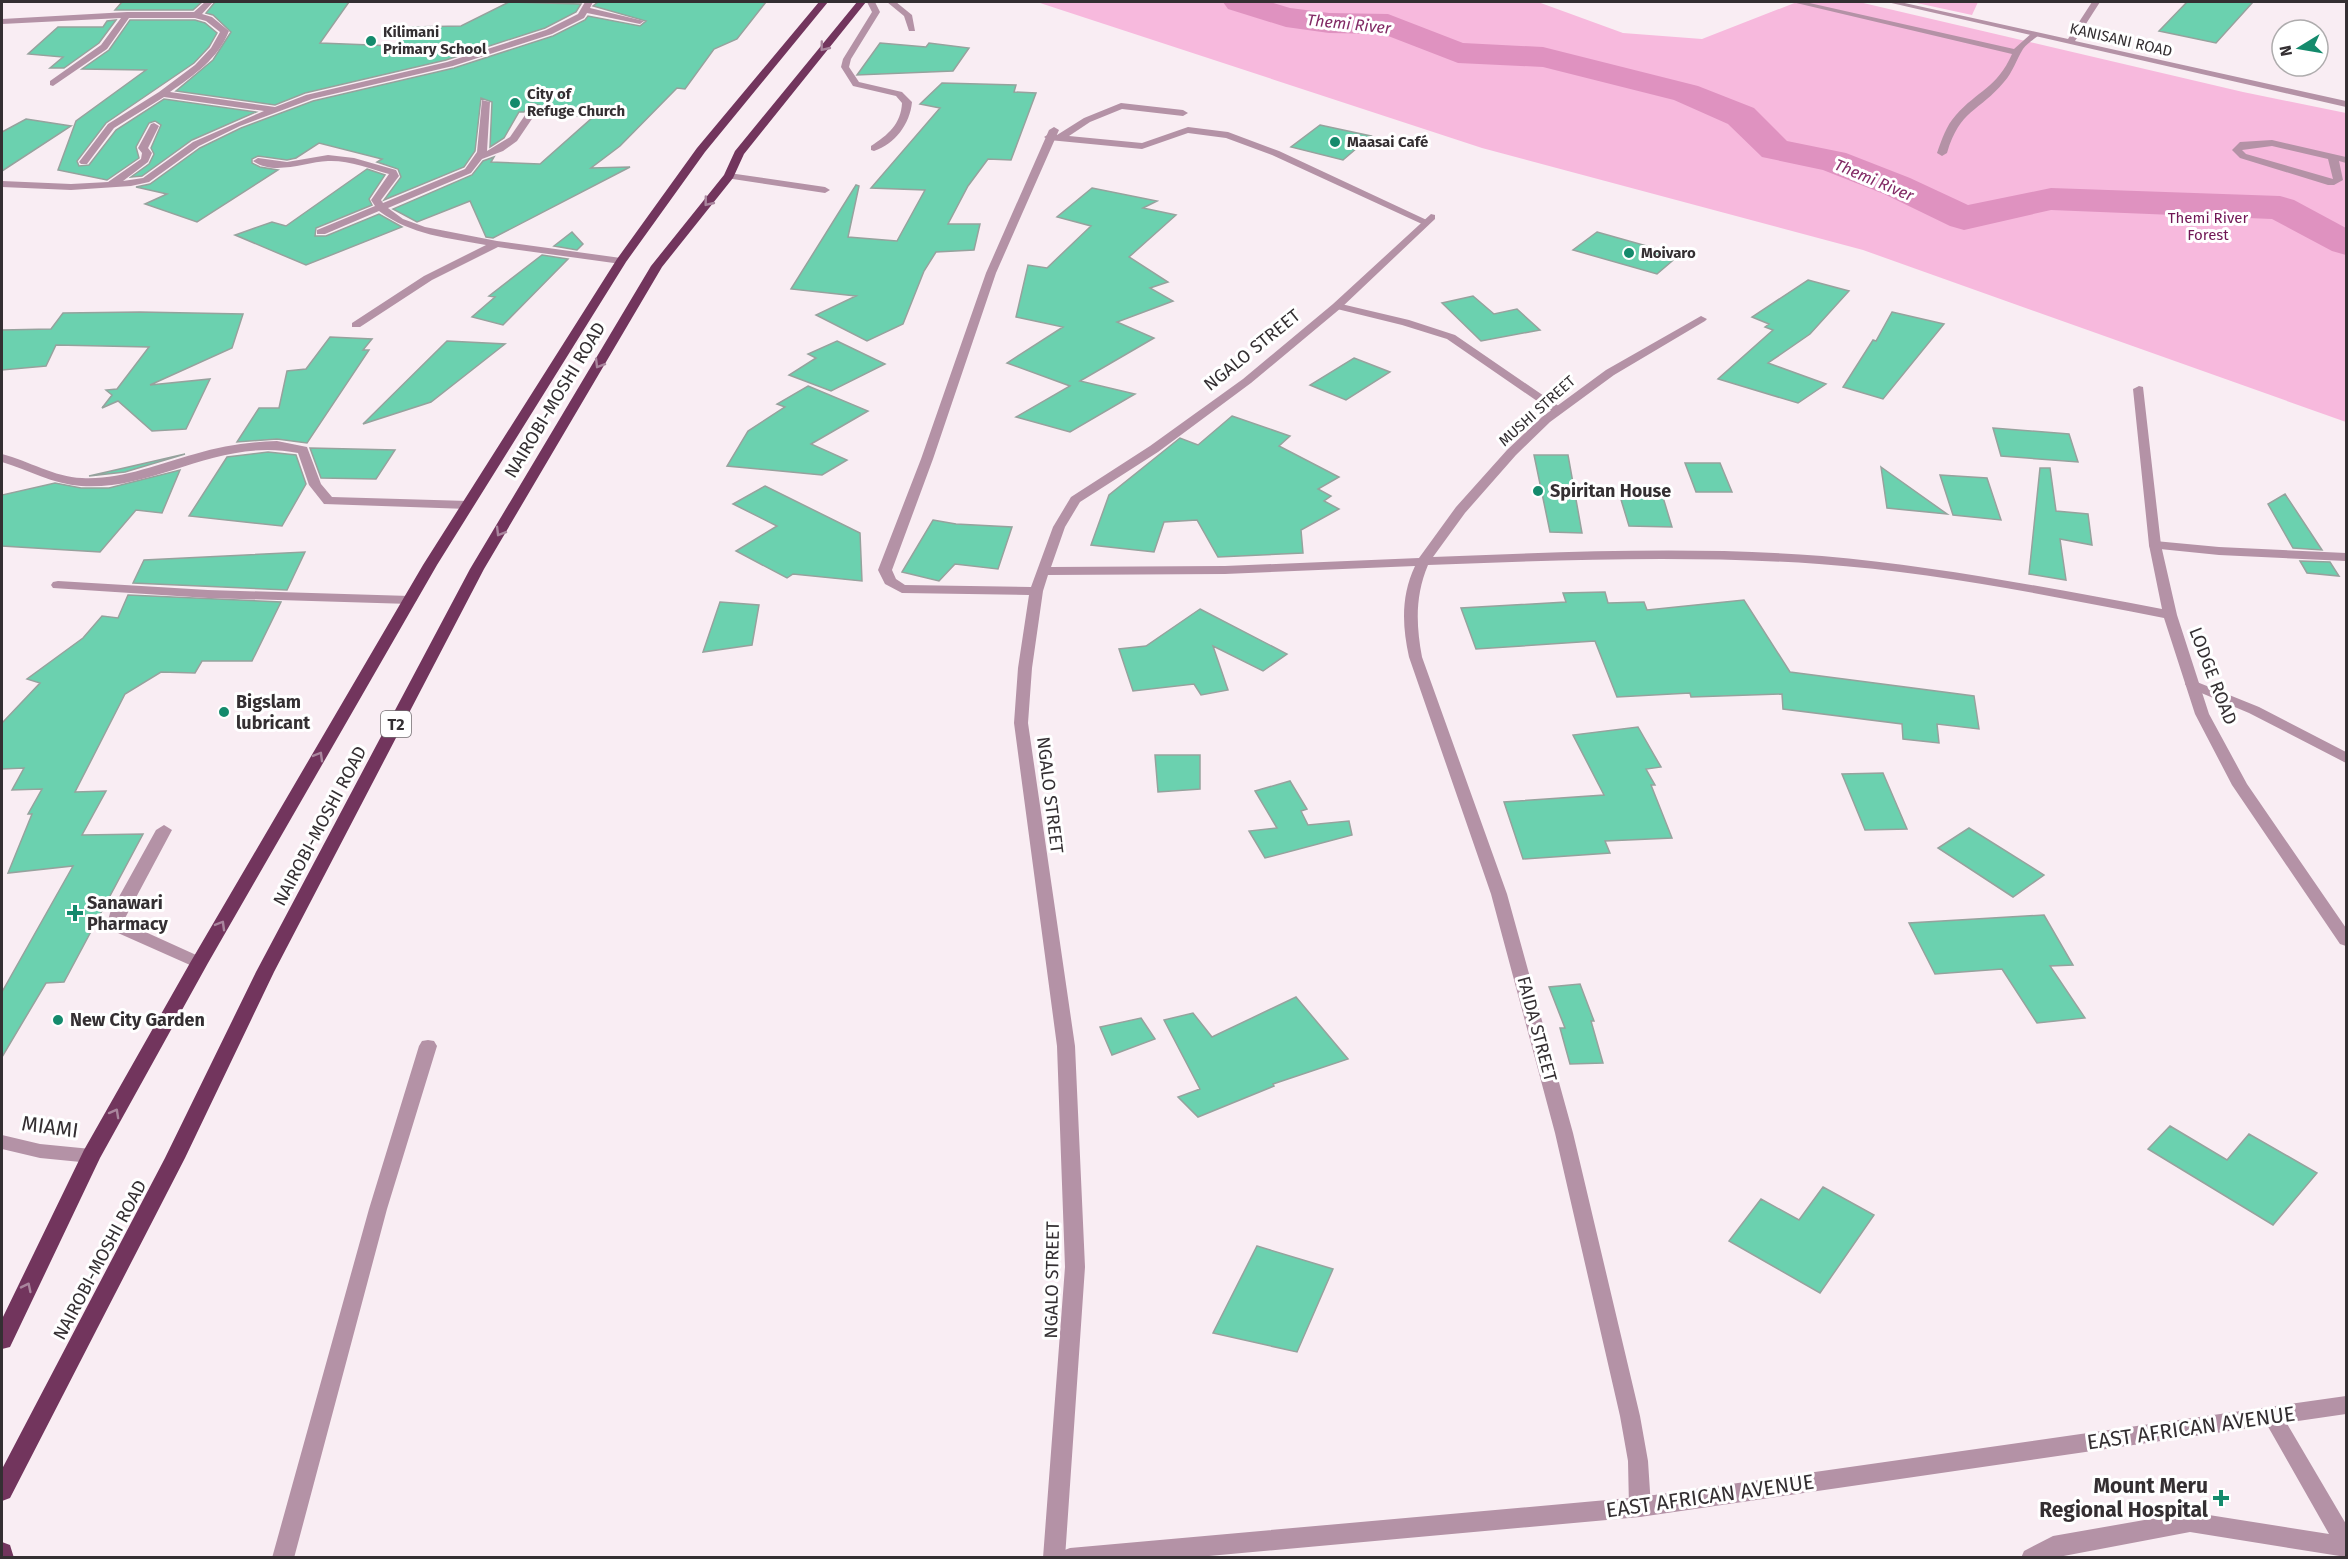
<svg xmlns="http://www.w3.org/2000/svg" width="2348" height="1559" viewBox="0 0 2348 1559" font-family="'Fira Sans',sans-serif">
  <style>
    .green { fill: #f7b9dd }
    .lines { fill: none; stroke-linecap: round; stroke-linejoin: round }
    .river { fill: #df92c0; fill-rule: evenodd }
    .building { fill: #6bd1af; stroke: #96a29d; stroke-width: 1.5 }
    .service { fill: #b492a6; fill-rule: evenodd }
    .minor { fill: #b492a6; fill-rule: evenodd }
    .tertiary { fill: #b492a6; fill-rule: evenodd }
    .trunk { fill: #72355d; fill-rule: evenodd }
    .oneway { stroke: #aa869e }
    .poi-dot { fill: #148a6c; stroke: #fff; stroke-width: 2 }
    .labels { text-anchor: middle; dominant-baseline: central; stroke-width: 6; stroke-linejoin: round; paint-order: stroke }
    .far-poi-label { font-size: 15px; font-weight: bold; fill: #342f32; stroke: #fff; text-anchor: start }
    .far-street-label { font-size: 15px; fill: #342f32; stroke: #fff }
    .far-park-label { font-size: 15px; fill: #701755; stroke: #fff }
    .far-water-label { font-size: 16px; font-style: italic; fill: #822a65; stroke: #fff }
    .shield { fill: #fff; stroke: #716d70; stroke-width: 1.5 }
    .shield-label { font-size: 16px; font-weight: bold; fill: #342f32 }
    .street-label { font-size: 18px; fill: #342f32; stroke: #fff }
    .poi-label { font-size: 18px; font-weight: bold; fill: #342f32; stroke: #fff; text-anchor: start }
    .near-street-label { font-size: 21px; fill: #342f32; stroke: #fff }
    .near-poi-label { font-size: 21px; font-weight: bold; fill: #342f32; stroke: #fff; text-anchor: end }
  </style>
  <rect width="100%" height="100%" fill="#f9edf3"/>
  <path class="green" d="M1037,2h501l85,31 79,6 95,-37h62l384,90 103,21v309l-483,-172 -381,-102z
    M1912,2h66l-6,13z"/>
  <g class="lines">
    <path class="river" d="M1223,2h47l20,6 39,5 59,1 75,29 80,4 155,39 56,22 33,33 59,12 64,25 58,27 83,-17 229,8 14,4 52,28v27l-14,-4 -60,-32 -221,-9 -87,20 -14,-4 -66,-32 -61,-24 -61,-13 -34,-33 -54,-24 -131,-33 -85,-4 -75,-29 -54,-1 -43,-6 -58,-18z"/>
  </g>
  <path class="building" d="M122,2h80l-9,8h-78z
    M215,2h134l-29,41 76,3 14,-19 51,-1 48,-24 72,2 -5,8 -31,16 -99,32 -141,33 -30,12 -99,-14 37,-31 18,-28 -18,-17 -7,-2z
    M598,2h168l-29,37 -23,10 -29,40 -8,-1 -57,58 -29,22 39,-1 -137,71 -7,-1 -16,-36 -53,21 -24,-13 79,-34 11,-14 11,-4 -3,5 49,2 53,-47 -55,-4 4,-7 -11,-3 -7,9h-5l-15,26 -14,9 2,-45 -11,-4 -6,53 -11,16 -80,33 17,-23 -3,-8 -21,-7 5,-3 -63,-16 -23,15 -9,2 -29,-4 -6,3v4l8,4 18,3 -81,52 -52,-18 22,-10 -31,-7 14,-3 50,-36 41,-20 72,-27 141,-33 99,-32 32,-16 3,-4 52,10 6,-5 -53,-15z
    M2187,2h66l-37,41 -57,-12z
    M116,20l-17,23 -35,25h-14l13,-11 -35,-3 30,-27h45l4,-6z
    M130,20h65l10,3 12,10 -8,14 -15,16 -88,60 -29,38 2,5 10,-1 27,-35 48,-31 92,13 -64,28 -50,36 -11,1 18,-13 5,-10 -3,-6 10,-23 -6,-4 -6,2 -13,24 3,11 -32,22 -49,-10 18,-49 70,-51 -64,-1 27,-19z
    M880,43l46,4 3,-4 40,5 -16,23 -96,4z
    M942,83l74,2 -2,7 22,1 -25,67 -23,-1 -20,27 -20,38h32l-6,26 -38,2 -12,19 -21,53 -36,17 -51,-26 40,-19 -65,-7 65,-104 3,1 -11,51 49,4 28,-51 -54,-2 69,-80 -20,-4z
    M26,119l45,7 -69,45v-39z
    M1320,125l51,11 -28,24 -52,-13z
    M367,169l18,6 -16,24 3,6 -56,23 -1,8h11l53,-22 23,13 -96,38 -71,-30 37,-13 14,4z
    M1092,188l65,13 -14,7 33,7 -47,42 39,25 -18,6 23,13 -56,21 37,16 -74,43 55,13 -65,38 -54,-15 54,-31 -63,-23 56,-36 -47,-10 12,-52 19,3 44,-42 -34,-9z
    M572,232l11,12 -6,6 -23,-4z
    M1597,232l82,23 -22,19 -84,-24z
    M542,255l26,4 -65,66 -31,-8 23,-20 -6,-1z
    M1808,280l41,11 -39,43 -42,29 58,21 -28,19 -80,-24 55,-49 -8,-3 4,-3 -17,-7z
    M1473,296l21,18 23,-5 23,21 -59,11 -39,-38z
    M140,312l103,2 -11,34 -82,37 60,-6 -24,50 -34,2 -34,-30 -16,7 10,-13 -6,-5 11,-1 32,-42 -93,-2 -10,21 -44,4v-40l49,-1 12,-16z
    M1892,312l52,12 -61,75 -40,-12 30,-47 3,1z
    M330,337l42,2 -9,11h6l-62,93 -30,-4 -40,3 22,-34h20l8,-37 19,-2z
    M447,341l58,3 -74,58 -68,22z
    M837,341l48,23 -54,27 -42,-16 27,-17 -8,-4z
    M1354,358l36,14 -44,28 -36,-15z
    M808,386l60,25 -57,33 36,16 -25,15 -95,-9 21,-35 37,-24 -8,-3z
    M1232,416l58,20 -11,10 60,31 -21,12 13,7 -7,5 15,8 -38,21 2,23 -85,4 -21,-37 -33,2 -10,30 -63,-7 18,-50 71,-57 18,7z
    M1993,428l76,6 9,28 -77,-6z
    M310,448l85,2 -19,29 -55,-1z
    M268,452l28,3 10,29 -24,42 -93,-10 38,-59z
    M185,454l-60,18 -36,4z
    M1534,455h34l14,78 -32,-1z
    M1685,463h35l12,29h-36z
    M1881,467l66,47 -60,-6z
    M2040,468h10l6,43 32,3 4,31 -32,-6 6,41 -37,-6z
    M180,470l-18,43 -26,-3 -36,42 -98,-6v-51l53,-12 26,5h28z
    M1940,475l47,3 14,42 -48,-5z
    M765,486l95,47 2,48 -69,-7 -6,4 -51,-27 41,-25 -44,-22z
    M1619,493l43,1 10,33 -43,-1z
    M2285,494l37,56 -29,-2 -25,-44z
    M933,520l23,4 56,3 -14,42 -43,-5 -16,17 -37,-9z
    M305,552l-18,38 -154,-7 11,-23z
    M2300,561l30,1 9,14 -32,-3z
    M1605,592l3,11 36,-1 3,8 97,-10 46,72 184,24 5,33 -42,-5 2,19 -36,-4 -1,-15 -119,-15 -1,-15 -91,3 -1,-4 -73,4 -22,-56 -119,8 -15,-41 105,-6 -3,-9z
    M128,595l153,7 -29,59h-50l-7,12 -34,-1 -36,22 -50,98 31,-1 -24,44 61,-1 -79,148 -18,1 -44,74v-65l71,-126 -65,7 24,-59h-4l14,-25 -30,1 12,-22 -22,1v-46l38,-40 -13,-4 56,-41 19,-22 16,2z
    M720,602l39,3 -7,40 -49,7z
    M1200,609l87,45 -24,17 -50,-25 15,44 -27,5 -7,-11 -61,7 -14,-42 27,-3z
    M1638,727l23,40 -15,2 9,16h-4l21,53 -67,3 5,12 -87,6 -19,-57 100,-7 -31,-60z
    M1155,755h45v34l-42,3z
    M1883,773l24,56 -42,1 -23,-56z
    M1290,781l17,28 -6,2 7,14 41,-4 3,14 -87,23 -16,-27 28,-3 -22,-37z
    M1969,828l75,47 -31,22 -75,-49z
    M2044,915l29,50 -23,1 35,52 -48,5 -35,-54 -67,5 -26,-51z
    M1580,984l14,37h-3l12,42 -33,1 -10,-36h5l-16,-41z
    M1296,997l52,62 -75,25 1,2 -76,31 -20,-20 22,-8 -36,-69 29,-7 19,24z
    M1141,1018l14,21 -43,16 -12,-28z
    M2170,1126l57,34 22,-26 68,39 -44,52 -125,-76z
    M1823,1187l51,28 -54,78 -91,-52 32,-42 38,21z
    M1257,1246l76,23 -36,83 -84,-19z"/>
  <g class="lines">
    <path class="service" d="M1792,2h13l209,47 19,-17 7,2c-5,5 -13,9 -17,15 -7,11 -10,23 -19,33 -25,30 -44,27 -57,71l-5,3 -5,-3c5,-14 9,-27 19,-38 21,-24 41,-27 56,-61z
      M1121,103l62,7 5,3 -5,3 -61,-7 -32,13 -21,14 73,7 46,-16 40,5 51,19 152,71 -9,2 -150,-69 -46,-17 -38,-5 -46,16 -93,-9 -5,-3 5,-3 8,1 27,-17z
      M2272,140l74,17v6l-7,-2 4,19 -9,5h-6l-88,-27 -8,-8 8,-8zM2272,146l56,13 5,20 -87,-25 -4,-4z
      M1337,303l72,17 46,15 108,74 -2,3h-8l-106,-73 -45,-14 -69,-17 -1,-2z
      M2155,541l64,6 127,6v8l-127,-6 -69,-7 -1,-3z
      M2192,680l67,27 87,45v11l-97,-50 -62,-26 -2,-3 2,-3z
      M164,825l8,5 -48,90 6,5 75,34 2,4 -2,4 -6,2 -81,-36 -10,-12 2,-8 46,-83z
      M428,1040l6,1 3,5 -50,163 -93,349h-22l97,-349 50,-163 3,-5z
      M2272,1407l7,3 67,114v33l-156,-25 -137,26h-32l3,-7 29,-15 137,-24 139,22 -67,-118 3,-6z"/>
    <path class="minor" d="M205,2h8l-11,12 10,3 17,14c-11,28 -35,44 -59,61l105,15 31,-12 141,-33 99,-32 32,-16 7,-12h8l-3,6 54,13 -4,3 -53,-11 -3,5 -32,16 -99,32 -141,33 -72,27 -41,20 -50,36 -18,4 -60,4 -69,-3v-6l69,3 37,-2 33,-23 1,-6 -4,-5 13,-24 3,-1 5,3 -11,22 4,5 -4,9 -25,19 20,-3 50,-36 71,-31 -100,-14 -50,31 -27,36h-6l-2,-2 29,-38 51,-32 36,-27 16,-17 9,-16 -14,-11 -11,-3h-66l-22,31 -54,37 -3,-1v-4l51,-36 20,-27 -119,6v-5l125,-7h67z
      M867,2h8l5,10 -29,47 -2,8 10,15 43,10 10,10c-2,22 -17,42 -38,49l-3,-1v-4c17,-11 30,-22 31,-43l-6,-7 -43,-10 -12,-19 2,-8 29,-47z
      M887,2h9l16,13 3,16h-6l-5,-15z
      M1887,2h13l168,37 24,-37h8l-25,39 271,60v6z
      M482,100l8,2 -3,49 23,-14 22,-32 8,2 -23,34 -14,10 -21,8 -11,14 -83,35 15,11 22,8 72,14 124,17 5,3 -5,3 -123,-17 -66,33 -72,47h-8v-4l72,-47 62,-31c-38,-7 -75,-10 -107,-34l-54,23h-8v-4l58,-24 -4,-6 18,-26c-20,-6 -41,-14 -61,-13 -23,1 -54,15 -75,0l5,-3 29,4 41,-7 26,3 42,12 3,6 -18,24 2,3 82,-34 12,-17z
      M1054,127l5,3 -63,143 -63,186 -41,111 4,9 9,6 126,2 22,-60 18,-30 79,-51 93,-67 90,-75 98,-90 4,1v4l-94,89 -90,75 -93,69 -78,50 -15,25 -14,40 174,-1 194,-8 37,-51 51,-57 35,-33 64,-47 95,-54 6,3 -2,2 -91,54 -64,47 -34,33 -51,58 -32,44c129,-5 260,-11 389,-1 115,10 227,32 340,53l-13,-64 -16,-156 6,-3 4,1 18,158 16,70 32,99 38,70 99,144v18l-6,-2 -108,-159 -37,-71 -31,-96c-114,-22 -229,-46 -345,-54 -130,-9 -261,-4 -391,1 -13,31 -12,60 -6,92l85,237 66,239 67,283 8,45 3,46 -3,7 -8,3 -8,-3 -3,-7 -1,-46 -8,-45 -65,-283 -64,-239 -82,-237c-7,-32 -8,-61 6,-91l-190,8 -177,1 -5,16 -11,77 -4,55 47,323 10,221 -20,291h-22l22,-291 -8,-221 -43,-323 4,-55 11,-73 -127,-2 -17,-9 -7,-14 43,-111 65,-186 63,-143z
      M729,173l96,14 5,3 -5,3 -99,-15 -2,-2z
      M277,441l30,6 14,37 11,13 136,4 6,4 -6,4 -144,-5 -15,-19 -11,-32c-81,-16 -142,38 -217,33 -28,-2 -53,-16 -79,-24v-8c27,7 52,23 80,24 39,2 76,-14 113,-24 27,-8 53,-12 82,-13z
      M58,581l150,9 202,6 7,4 -7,4 -202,-6 -155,-10 -2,-3 2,-3z
      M2,1135l38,9 51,5 6,2 3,5 -3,5 -6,2 -51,-5 -38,-9z"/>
    <path class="tertiary" d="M2346,1396v18l-706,103 -453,41h-128l3,-7 8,-3 570,-51z"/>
    <path class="trunk" d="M819,2h9l-123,150 -79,110 -189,303 -229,398 -108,195 -90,189 -8,2v-30l82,-169 106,-187 233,-398 194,-306 80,-111z
      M857,2h9l-122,152 -11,24 -71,89 -178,302 -210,403 -89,186 -175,340 -8,3v-32l163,-311 91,-186 214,-403 181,-303 73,-91 11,-24z
      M2,1542l8,3 4,13h-12z"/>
  </g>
  <defs><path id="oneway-chevron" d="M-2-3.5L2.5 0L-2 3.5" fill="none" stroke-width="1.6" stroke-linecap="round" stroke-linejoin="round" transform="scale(1.5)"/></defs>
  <g class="oneway">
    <use href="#oneway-chevron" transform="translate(824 47) rotate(129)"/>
    <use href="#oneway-chevron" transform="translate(708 202) rotate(129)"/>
    <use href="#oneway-chevron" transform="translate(599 364) rotate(121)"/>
    <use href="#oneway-chevron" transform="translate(500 532) rotate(121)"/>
    <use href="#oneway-chevron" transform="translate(319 756) rotate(-60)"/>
    <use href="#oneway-chevron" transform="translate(221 925) rotate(-60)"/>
    <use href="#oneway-chevron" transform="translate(115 1113) rotate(-61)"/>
    <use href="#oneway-chevron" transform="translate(27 1287) rotate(-64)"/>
  </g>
  <g class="poi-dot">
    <circle cx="371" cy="41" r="6"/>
    <circle cx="515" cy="103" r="6"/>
    <circle cx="1335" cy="142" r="6"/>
    <circle cx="1629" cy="253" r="6"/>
    <circle cx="1538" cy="491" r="6"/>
    <circle cx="224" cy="712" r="6"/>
    <path d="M72 904h6v6h6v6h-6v6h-6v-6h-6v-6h6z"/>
    <circle cx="58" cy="1020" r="6"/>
    <path d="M2218 1489h6v6h6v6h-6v6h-6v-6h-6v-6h6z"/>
  </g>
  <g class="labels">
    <g class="far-poi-label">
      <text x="383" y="32">Kilimani<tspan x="383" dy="17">Primary School</tspan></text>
      <text x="527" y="94">City of<tspan x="527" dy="17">Refuge Church</tspan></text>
      <text x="1347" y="142">Maasai Café</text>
      <text x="1641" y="253">Moivaro</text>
    </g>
    <g class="far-street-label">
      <text transform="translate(2121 40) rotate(13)">KANISANI ROAD</text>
      <text transform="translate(1537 411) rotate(-42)">MUSHI STREET</text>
    </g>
    <g class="far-park-label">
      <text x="2208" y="218">Themi River<tspan x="2208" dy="17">Forest</tspan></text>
    </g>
    <g class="far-water-label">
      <text transform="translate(1349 24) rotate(6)">Themi River</text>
      <text transform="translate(1874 180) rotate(23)">Themi River</text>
    </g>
    <rect class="shield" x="381" y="711" width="30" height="26" rx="4.5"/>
    <g class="shield-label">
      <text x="396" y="724">T2</text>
    </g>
    <g class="street-label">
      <text transform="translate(1252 350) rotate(-39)">NGALO STREET</text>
      <text transform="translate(555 400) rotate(-59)">NAIROBI-MOSHI ROAD</text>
      <text transform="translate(2213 676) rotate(69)">LODGE ROAD</text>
      <text transform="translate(1050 795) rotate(83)">NGALO STREET</text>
      <text transform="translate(320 826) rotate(-62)">NAIROBI-MOSHI ROAD</text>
      <text transform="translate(1537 1029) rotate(75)">FAIDA STREET</text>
      <text transform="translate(100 1260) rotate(-62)">NAIROBI-MOSHI ROAD</text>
      <text transform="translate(1052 1280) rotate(-89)">NGALO STREET</text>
    </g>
    <g class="poi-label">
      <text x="1550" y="491">Spiritan House</text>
      <text x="236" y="702">Bigslam<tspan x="236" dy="21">lubricant</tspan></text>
      <text x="87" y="903">Sanawari<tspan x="87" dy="21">Pharmacy</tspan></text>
      <text x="70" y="1020">New City Garden</text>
    </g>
    <g class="near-street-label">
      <text transform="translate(50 1127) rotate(8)">MIAMI</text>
      <text transform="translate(2191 1428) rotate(-8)">EAST AFRICAN AVENUE</text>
      <text transform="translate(1710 1496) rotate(-8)">EAST AFRICAN AVENUE</text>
    </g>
    <g class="near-poi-label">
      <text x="2208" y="1486">Mount Meru<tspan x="2208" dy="24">Regional Hospital</tspan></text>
    </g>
  </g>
  <rect width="2348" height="1559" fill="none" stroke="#342f32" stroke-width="6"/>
  <g transform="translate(2300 48) rotate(259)"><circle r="28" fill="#ffffff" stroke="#aeacad" stroke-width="1.5"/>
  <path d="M0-4.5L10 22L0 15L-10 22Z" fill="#148a6c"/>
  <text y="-9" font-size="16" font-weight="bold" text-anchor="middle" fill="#342f32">N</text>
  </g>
</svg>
